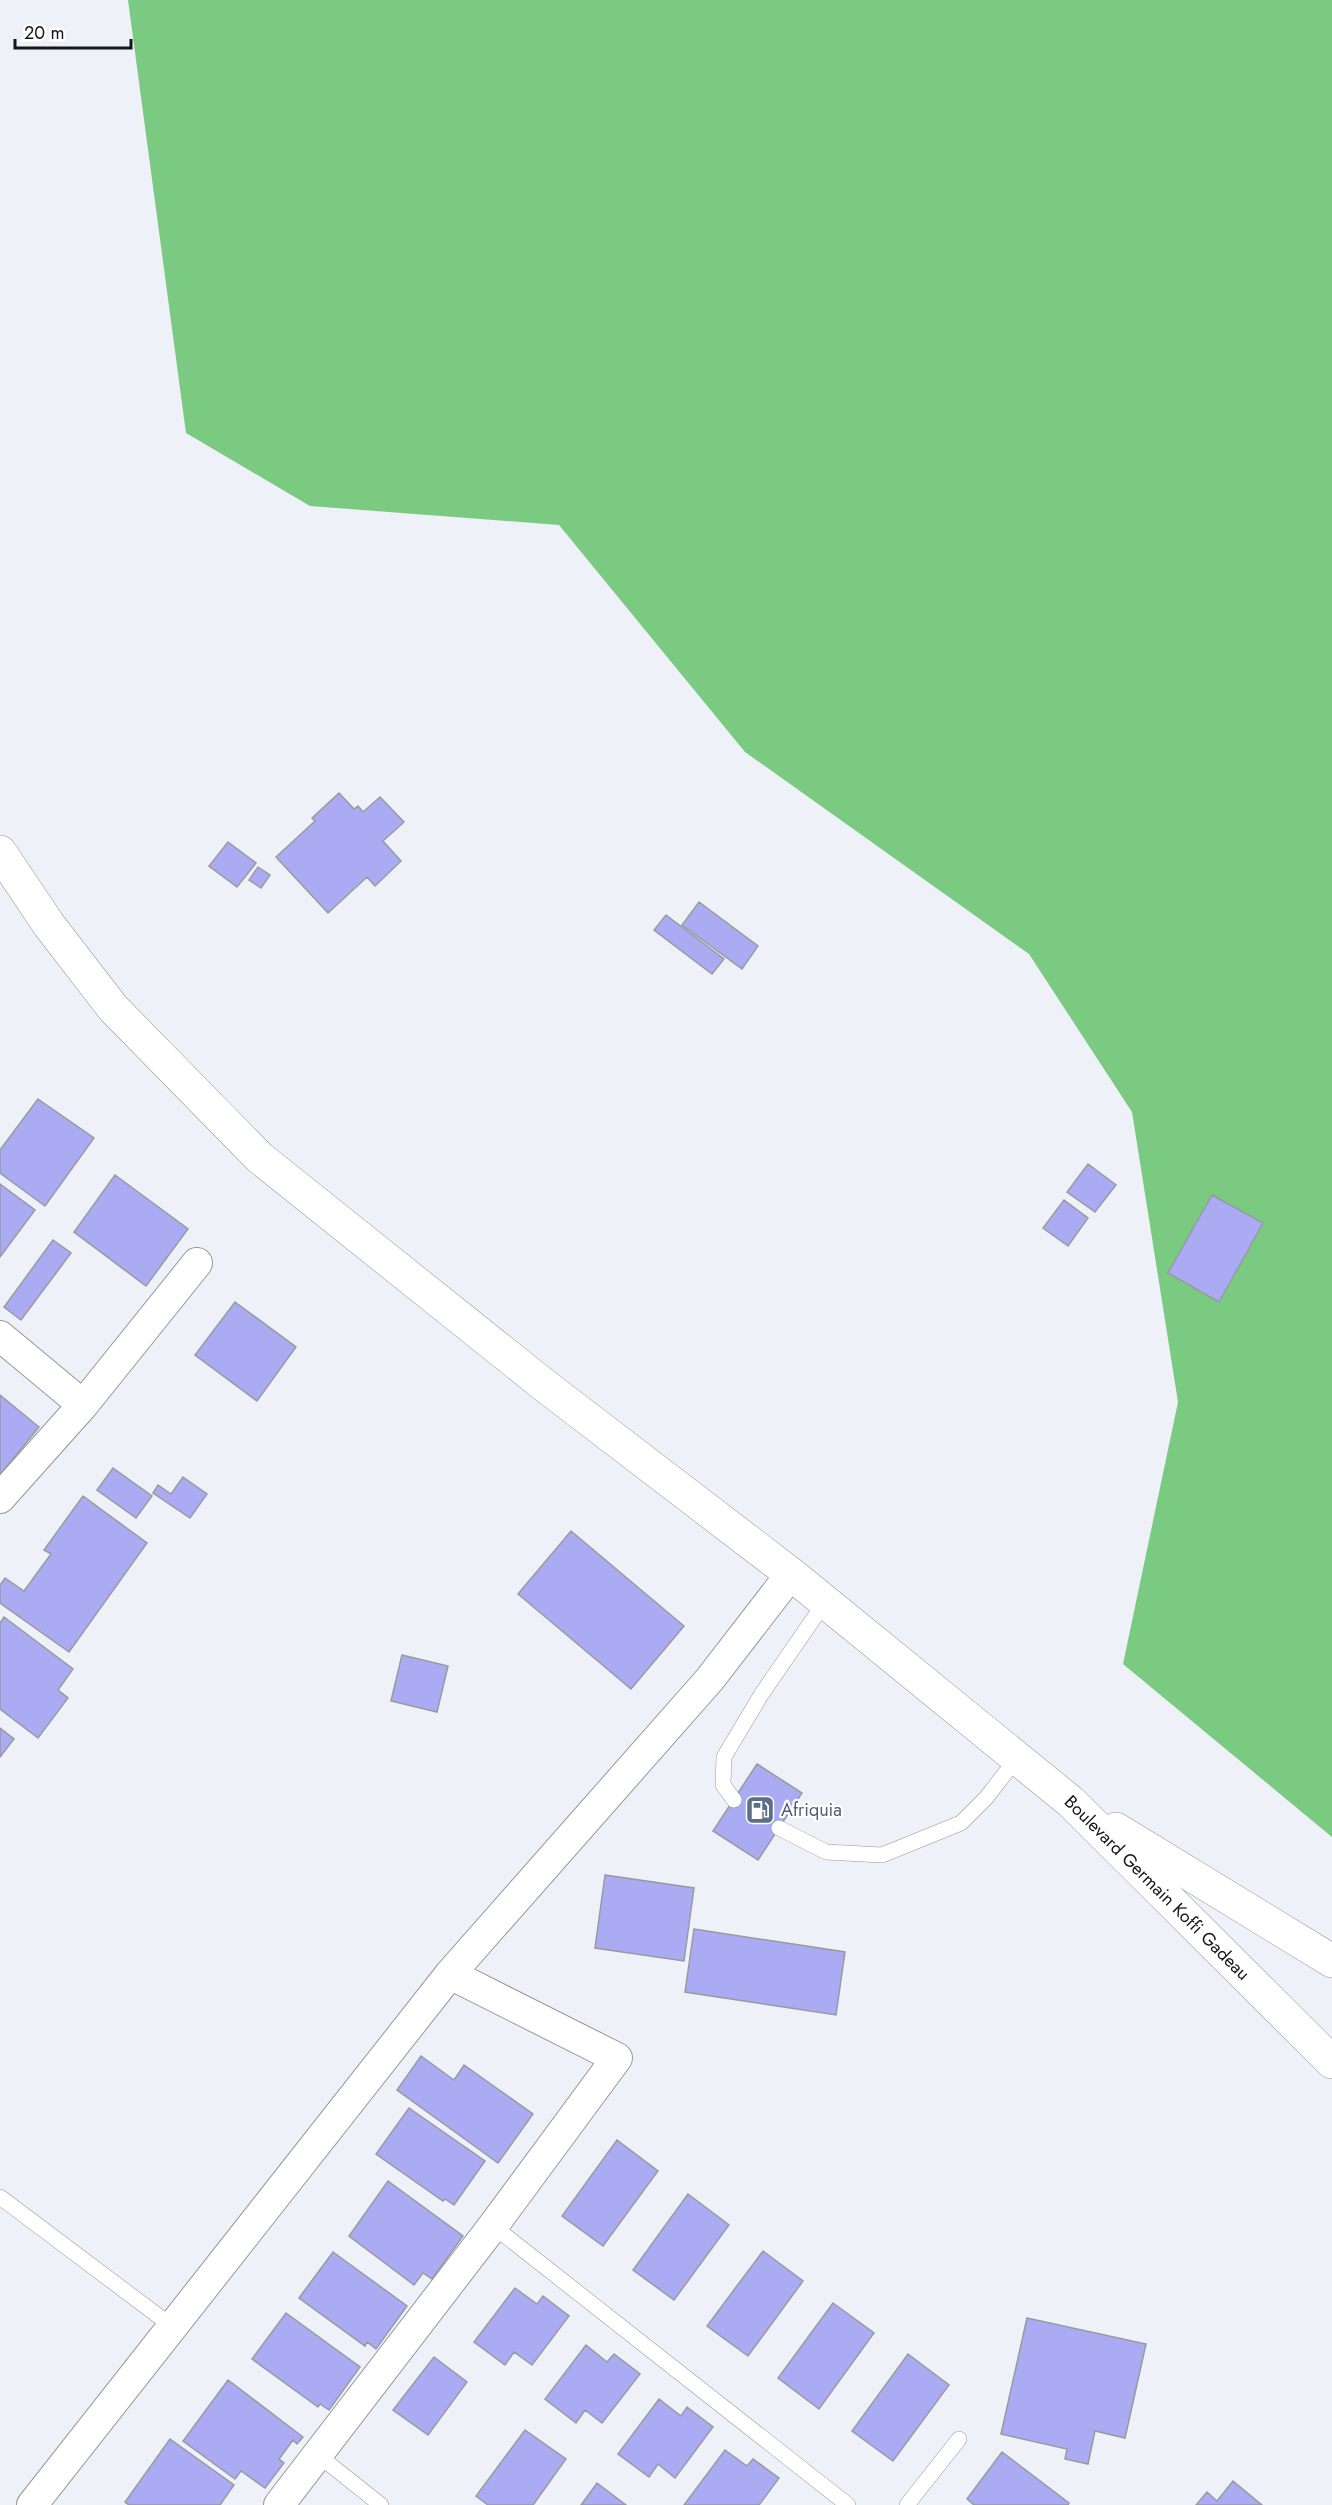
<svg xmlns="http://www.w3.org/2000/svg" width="1332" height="2505" viewBox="0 0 1332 2505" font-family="Jost,sans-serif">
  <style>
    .forest { fill: #7aca81 }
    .building { fill: #aaabf3; stroke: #999aa1; stroke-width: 1.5 }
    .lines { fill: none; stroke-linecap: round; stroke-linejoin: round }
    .lane-casing { stroke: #95979e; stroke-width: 16 }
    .street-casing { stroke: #95979e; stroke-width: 32 }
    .secondary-casing { stroke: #95979e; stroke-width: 34 }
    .lane { stroke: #fff; stroke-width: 15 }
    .street { stroke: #fff; stroke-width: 30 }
    .secondary { stroke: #fff; stroke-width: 33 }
    .labels { text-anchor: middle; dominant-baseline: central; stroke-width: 4.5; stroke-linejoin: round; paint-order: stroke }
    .service-label { font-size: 18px; fill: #4e5e75; stroke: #fff; text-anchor: start }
    .street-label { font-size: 18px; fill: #151619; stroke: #fff }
  </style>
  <rect width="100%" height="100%" fill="#eff1f8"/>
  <path class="forest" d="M128,0h1204v1837l-209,-173 55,-262 -46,-290 -103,-158 -284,-202 -186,-227 -249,-19 -124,-73z"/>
  <path class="building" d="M339,793l15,16 4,-3 5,6 17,-15 24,25 -21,19 18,20 -26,25 -8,-9 -39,36 -52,-56 39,-36 -3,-3z
    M228,842l28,21 -19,24 -28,-21z
    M258,867l12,8 -9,13 -12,-8z
    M699,902l59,44 -16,23 -60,-44z
    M666,915l58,44 -12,15 -58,-44z
    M38,1099l56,39 -49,68 -45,-33v-23z
    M1088,1164l28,21 -21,27 -28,-20z
    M115,1175l73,54 -42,57 -72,-54z
    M0,1184l35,26 -35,47z
    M1212,1195l51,28 -44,79 -51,-29z
    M1064,1200l24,18 -20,28 -25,-18z
    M53,1240l18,13 -50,67 -17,-13z
    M235,1302l61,45 -39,54 -62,-46z
    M0,1395l39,32 -39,48z
    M113,1468l39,28 -16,22 -39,-28z
    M183,1477l24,17 -17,24 -37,-25 5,-8 13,9z
    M83,1496l64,47 -78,109 -69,-49v-18l5,-7 19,13 27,-37 -7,-4z
    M571,1531l113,95 -53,63 -113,-95z
    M4,1617l69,52 -15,21 10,8 -30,40 -38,-29v-86z
    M402,1655l46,11 -11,46 -46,-11z
    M0,1728l14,11 -14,18z
    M757,1764l45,29 -44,67 -45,-29z
    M605,1875l89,13 -10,73 -89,-13z
    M694,1929l151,23 -9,63 -151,-23z
    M421,2056l33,24 10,-15 69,49 -35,49 -101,-73z
    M409,2108l76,53 -31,44 -9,-6 -2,2 -67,-47z
    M617,2140l41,31 -55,75 -41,-30z
    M388,2181l75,55 -31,43 -9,-6 -9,12 -65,-49z
    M688,2194l41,31 -55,75 -41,-30z
    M763,2251l40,30 -55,75 -41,-30z
    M333,2252l74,54 -31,43 -9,-7 -2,4 -66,-48z
    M515,2288l22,16 6,-8 26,20 -37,49 -18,-13 -9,13 -31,-23z
    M833,2303l41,30 -55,76 -41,-31z
    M286,2313l74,54 -31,43 -9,-6 -2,3 -66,-48z
    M1027,2318l119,26 -21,94 -30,-7 -7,33 -23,-5 2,-10 -66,-15z
    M586,2345l21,17 7,-8 26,20 -38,49 -17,-13 -9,13 -31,-24z
    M908,2354l41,31 -56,76 -41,-30z
    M434,2357l33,25 -39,53 -35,-25z
    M228,2380l75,57 -6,7 -4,-4 -14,19 5,4 -19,25 -24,-17 -6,8 -52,-38z
    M659,2399l22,17 6,-9 26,20 -38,51 -17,-14 -9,13 -31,-23z
    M525,2430l41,29 -33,46h-45l-12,-9z
    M170,2439l64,46 -14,20h-91l-4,-3z
    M725,2450l22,16 6,-7 26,19 -20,27h-75z
    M1002,2452l67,51 -1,2h-94l-7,-6z
    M1233,2481l29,24h-66l11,-13 10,9z
    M597,2483l29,22h-45z"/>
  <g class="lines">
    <g class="lane-casing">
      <path id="lane" d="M734,1800l-11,-15 1,-28 37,-62 64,-93
        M779,1828l47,24 56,3 79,-32 25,-25 31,-40
        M0,2197l173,130
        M493,2226l355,279
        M318,2455l63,50
        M907,2505l52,-66"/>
    </g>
    <g class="street-casing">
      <path id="street" d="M0,1336l83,69
        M0,1498l83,-93 114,-142
        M32,2505l418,-531 260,-295 81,-105
        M279,2505l214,-279 124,-168 -167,-84"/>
    </g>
    <g class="secondary-casing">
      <g id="secondary">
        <path id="s1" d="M0,852l49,73 64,83 147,150 284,227 247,189 280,228 261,260"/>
        <path d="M1116,1829l216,132"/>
      </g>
    </g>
    <use href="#lane" class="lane"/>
    <use href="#street" class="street"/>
    <use href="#secondary" class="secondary"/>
  </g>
  <defs>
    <g id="fuel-square" transform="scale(1.5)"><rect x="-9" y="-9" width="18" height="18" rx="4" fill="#5c6f8a" stroke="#fff"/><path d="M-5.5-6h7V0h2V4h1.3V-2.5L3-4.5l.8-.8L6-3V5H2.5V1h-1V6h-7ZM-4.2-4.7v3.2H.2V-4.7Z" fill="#fff"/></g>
  </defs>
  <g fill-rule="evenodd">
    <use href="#fuel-square" x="760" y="1810"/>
  </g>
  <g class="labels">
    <g class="service-label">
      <text x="781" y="1810">Afriquia</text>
    </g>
    <g class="street-label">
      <text stroke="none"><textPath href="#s1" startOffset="1560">Boulevard Germain Koffi Gadeau</textPath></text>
    </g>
  </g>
  <path d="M15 39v9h116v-9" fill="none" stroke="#151619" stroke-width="3"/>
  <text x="24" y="39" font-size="18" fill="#151619" stroke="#ffffff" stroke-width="4.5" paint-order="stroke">20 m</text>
</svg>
